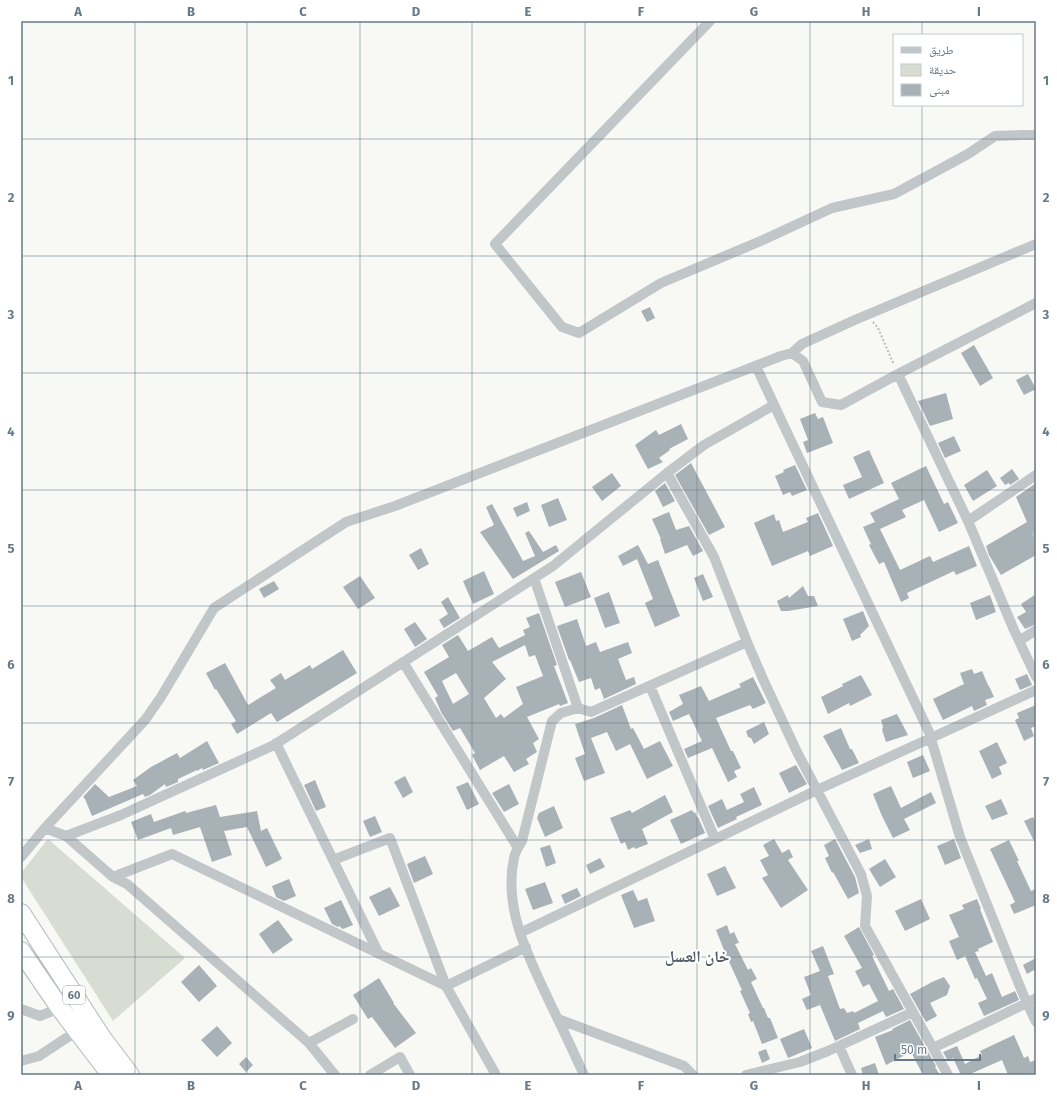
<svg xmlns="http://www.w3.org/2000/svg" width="1057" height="1096" viewBox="0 0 1057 1096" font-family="'Fira Sans','Noto Naskh Arabic',sans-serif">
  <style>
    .green { fill: #d8ddd4 }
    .building { fill: #a8b1b6; fill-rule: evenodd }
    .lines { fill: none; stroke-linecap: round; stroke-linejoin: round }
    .highway-casing { stroke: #b5b9bc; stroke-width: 20 }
    .path { stroke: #b9bdc0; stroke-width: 2; stroke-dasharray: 2 2; stroke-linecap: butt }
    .street { stroke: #c1c6c9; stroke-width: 10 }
    .highway { stroke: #fff; stroke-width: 18 }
    .grid { fill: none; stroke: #677986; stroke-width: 1; stroke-opacity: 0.55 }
    .labels { text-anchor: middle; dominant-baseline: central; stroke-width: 4; stroke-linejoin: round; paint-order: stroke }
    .shield { fill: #fff; stroke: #95a1aa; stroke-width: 1 }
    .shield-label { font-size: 11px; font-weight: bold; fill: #677986 }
    .district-label { font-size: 16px; font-weight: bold; fill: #55626b; stroke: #fff }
    .neatline { fill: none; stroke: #677986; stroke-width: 1.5 }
    .grid-label { font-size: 13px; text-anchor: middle; font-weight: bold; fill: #677986 }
  </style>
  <rect width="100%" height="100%" fill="#f8f8f5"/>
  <path class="green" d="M48,839l137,119 -72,63 -92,-144v-4z"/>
  <path class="building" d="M650,307l5,11 -8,4 -6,-11z
    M974,345l19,33 -13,8 -19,-33z
    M1028,374l8,15 -12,6 -8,-15z
    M946,393l7,26 -23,7 -12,-25z
    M815,413l3,6 5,-2 10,26 -26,10 -4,-11 5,-2 -8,-21z
    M681,424l7,15 -19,10 1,1 -11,8 4,4 -15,7 -13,-24 21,-15 3,5z
    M954,436l7,15 -16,7 -7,-15z
    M869,450l15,33 -35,16 -6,-14 19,-8 -9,-20z
    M691,463l34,64 -16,8 -34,-60z
    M795,465l12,25 -15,6 -2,-4 -7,3 -8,-19 9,-4 -1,-2z
    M926,466l18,38 4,-2 10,21 -19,9 -15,-32 -22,10 4,7 -26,12 20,41 30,-14 3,6 36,-16 8,20 -21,9 -2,-4 -47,22 2,5 -8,4 -17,-40 -5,2 -10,-19 2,-1 -8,-17 12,-5 -5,-9 29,-14 -8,-16z
    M1012,469l7,10 -9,6 -1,-2 -4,2 -5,-7z
    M987,470l10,16 -24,15 -9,-16z
    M612,473l9,13 -19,15 -10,-14z
    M665,483l10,18 -12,6 -8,-16z
    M1036,483v58l-4,-9v1l4,8v14l-35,20 -12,-20 -3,-9 41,-24 -11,-25z
    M558,498l9,22 -18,7 -8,-22z
    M527,502l3,9 -13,6 -4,-9z
    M492,504l31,57 12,-5 -10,-23 4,-2 14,21 13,-7 3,6 -46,28 -33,-47 14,-7 -8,-18z
    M669,512l7,18 13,-4 14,25 -10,5 -6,-11 -22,9 -5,-15h1l-9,-20z
    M818,513l15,33 -23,10 -2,-5 -36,15 -18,-43 20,-9 2,7 3,-1 4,12 25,-10 -2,-4z
    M638,545l10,19 10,-4 22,56 -25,11 -10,-24 8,-4 -16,-40 -14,7 -5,-10z
    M421,548l8,16 -11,6 -9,-15z
    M484,571l10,23 -21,10 -10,-23z
    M581,572l10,25 -26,10 -10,-25z
    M703,574l10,23 -10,4 -9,-23z
    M360,576l15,22 -17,11 -15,-22z
    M274,581l5,8 -15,9 -5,-9z
    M803,586l5,10h6l4,10 -30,5h-7l-4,-10 11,-6 1,3z
    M609,592l11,31 -15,5 -11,-30z
    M1036,594v30l-11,5 -8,-12 9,-5 -5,-8z
    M990,595l6,17 -20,8 -6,-17z
    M448,597l12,21 -16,10 -5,-8 9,-6 -7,-12z
    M863,611l6,15 -9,9 1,2 -9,4 -9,-22z
    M539,613l18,52 -3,1 14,37 -8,3 -1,-2 -32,13 12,22 -6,4 4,9 -11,7 3,5 -15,8 -10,-16 -24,14 -8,-15 3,-2 -15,-25 -7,3 -12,-19 -6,-14 3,-2 -14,-24 25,-15 -7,-12 16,-10 10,16 24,-14 7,11 26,-13 -2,-5 7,-3 -4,-9zM525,645l4,12 6,-2 8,21 -27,11 7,17 -19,14 -3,-4 -5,4 -12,-20 22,-19 -14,-17zM456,673l13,21 -16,10 -11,-23z
    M577,619l9,27 10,-4 4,10 28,-10 4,11 -14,6 8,21 8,-3 2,7 -32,15 -4,-11 -5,2 -4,-12 -12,4 -9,-22h-1l-12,-34z
    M415,622l12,17 -12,8 -11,-18z
    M343,650l14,23 -80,49 -6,-9 -34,21 -6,-10 5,-3 -20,-32 -1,1 -9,-17 19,-10 23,42 28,-17 -6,-8 11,-7 4,7 25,-15 2,4z
    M972,669l2,5 8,-3 6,14 2,3 4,9 -9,3 2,5 -13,6 -2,-5 -29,14 -10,-21 31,-15 -4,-11z
    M1027,674l5,11 -12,5 -5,-11z
    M861,675l11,20 -22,11 -1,-3 -21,11 -7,-17 22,-11 -1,-2z
    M753,677l13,26 -13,6 -3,-4 -34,13 15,33h2l8,17 -7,3 3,6 -9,5 -16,-34 -24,10 -4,-9 18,-8 -13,-27 -16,7 -4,-9 14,-8 -4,-9 22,-9 8,15 32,-14 -2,-3z
    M622,705l9,24 2,-1 11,21 16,-8 13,25 -26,13 -17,-35 -14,7 -9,-19 -16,6 14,35 -21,8 -9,-23 10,-4 -10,-30 19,-6z
    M1036,705v21l-5,2 3,8 -10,5 -9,-21 4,-2 -2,-5z
    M897,714l11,21 -22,7 -4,-12 1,-3 -2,-7z
    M764,722l5,12 -15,10 -3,-6 -3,-1 -2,-6z
    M841,728l9,21h2l7,14 -17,7 -19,-34z
    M207,741l12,22 -16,7 -1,-2 -5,3v-1l-19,9v3l-12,5 -1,-3 -15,11 -5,2 -2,-3 -51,22 -7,-17 -2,-2 12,-13 14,13 28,-11 -4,-6 18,-13 26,-14 3,5z
    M997,742l10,21 -8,4 3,7 -10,5 -13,-28z
    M923,755l7,16 -17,7 -6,-16z
    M796,765l11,19 -18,9 -10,-20z
    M405,776l8,16 -10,6 -9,-16z
    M315,780l11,27 -10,4 -12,-26z
    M468,782l11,22 -12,6 -11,-23z
    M509,784l10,20 -15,8 -12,-19z
    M891,786l10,22 30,-16 5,11 -32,16 6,11 -17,8 -11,-22 -9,-22z
    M754,787l8,18 -26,12 1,2 -19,9 -10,-22 14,-7 5,11 17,-8 -4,-8z
    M665,795l8,17 -31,17 6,15 -13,5 -1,-2 -6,3 -3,-8 -4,2 -11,-26 20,-8 2,3z
    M1001,799l7,15 -16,6 -7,-14z
    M216,805l4,12 37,-6 4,20 6,-3 15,31 -16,8 -19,-40 -23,4 8,24 -20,7 -12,-35 -27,8 -2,-7 -33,12 -7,-18 20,-8 3,8 31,-11 1,2z
    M554,806l9,22 -18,9 -8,-19 2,-5z
    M692,810l2,3 1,-1 2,5h1l7,16 -24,11 -11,-24z
    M375,816l7,16 -12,5 -7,-16z
    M1033,817l3,6v22l-12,-24z
    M774,839l8,14 7,-4 4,8 -5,3 20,30 -27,18 -19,-30 6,-3 -8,-15 9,-4 -6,-11z
    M835,839l20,38 4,16 -11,6 -15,-27 -1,1 -7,-15 4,-2 -5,-11z
    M869,839l3,10 -12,4 -5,-8z
    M954,839l7,19 -16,7 -8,-19z
    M1009,840l10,21h-2l14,30 5,-2v16l-22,9 -4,-9 5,-3 -25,-53z
    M550,845l6,18 -10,4 -6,-19z
    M425,856l8,18 -19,9 -7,-19z
    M600,858l5,9 -15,7 -4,-9z
    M885,859l11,18 -16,10 -11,-18z
    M725,866l11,22 -19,8 -10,-22z
    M289,879l7,17 -12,5 -8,-4 -4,-11z
    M545,882l8,21 -20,7 -8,-21z
    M390,887l10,19 -21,10 -10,-19z
    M577,888l4,8 -16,8 -4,-9z
    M633,890l5,11 9,-3 8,23 -21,7 -13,-33z
    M921,899l9,20 -25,12 -10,-20z
    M977,899l4,10h-1l13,33 -15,7 1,2 -4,1 11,24 6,-3 10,24 13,-6 4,9 -35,16 -6,-13 9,-4 -10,-21 -2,1 -10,-23 -8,4 -8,-19 10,-4 -10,-22 15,-6 -2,-4z
    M341,900l12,25 -10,4 -2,-1 -1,-2 -2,1 -6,-3 -8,-16z
    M278,920l15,20 -20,14 -14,-20z
    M727,925l3,9 4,-2 5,11 -4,1 13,26 3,-2 6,11 -6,3 12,26h1l4,10h2l8,20 -16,6 -9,-23 -2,1 -3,-8 2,-1 -10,-22 2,-1 -16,-35 -10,-25z
    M859,927l15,28 -2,1 17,35 4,-2 11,20 -18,8 -3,-6 -25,12 2,6 -25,12 -15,-36 -13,5 -5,-11 9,-4 -7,-18 16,-6 -9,-20 12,-5 11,28 -6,2 12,33 4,-1 3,5 6,-2 1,2 24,-12 -9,-17 -6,3 -8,-16 7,-3 -18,-32z
    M1036,958v11l-9,5 -4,-9z
    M199,965l18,21 -18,16 -18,-20z
    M944,977l6,9 -3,9 -17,8 7,13 -11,6 -16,-28 22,-12z
    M379,978l15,25h-1l23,30 -21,15 -23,-31 -4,2 -15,-24z
    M910,1020l26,46 -1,1 5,8h-17l-12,-23 -25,13 -11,-28 18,-7 -1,-1z
    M217,1026l15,17 -15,14 -16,-17z
    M804,1029l8,19 -24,10 -8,-19z
    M1014,1035l10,23 4,-2 2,6 6,-2v15h-28l-6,-15 -34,15h-7l-8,-17 -5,3 -5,-9 14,-6 8,18 17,-9 -2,-4z
    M766,1049l4,10 -8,4 -4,-11z
    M246,1057l7,8 -7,7 -7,-8z
    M875,1063l4,12h-16l-2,-7z"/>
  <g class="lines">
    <g class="highway-casing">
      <path id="highway" d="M21,913l81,125 28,37
        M21,951l39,57 51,67"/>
    </g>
    <path class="path" d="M873,322l5,6 16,37"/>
    <path class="street" d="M710,21l-215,223 67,83 17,6 82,-50 102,-43 69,-32 62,-14 74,-40 27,-18 27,-1h14
      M792,353l11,8 19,41 19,3 57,-31 138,-71
      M756,366l28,60 145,306 31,105 63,157 13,28
      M898,374l70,147 46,109 22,47
      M667,473l47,84 33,85 16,37 34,73 64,122 6,22 -2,30 83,149
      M968,521l68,-46
      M534,578l44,130 13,4 156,-70
      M1019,641l17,-11
      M403,662l115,186
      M650,686l65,153
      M578,708l-17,5 -9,8 -30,120c-3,5 -7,11 -8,17 -11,51 15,100 36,145 12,24 23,48 34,72
      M276,743l103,211
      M45,828l21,8 47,41 14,7 182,159 26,32
      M66,836l55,-21 153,-70 279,-179 114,-93 37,-28 70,-40
      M21,857l24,-29 100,-108 16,-23 53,-89 132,-86 49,-16 386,-150 11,-3 10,-9 55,-25 179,-75
      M333,860l57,-22 56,148 80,-39
      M113,877l59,-23 274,132 50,89
      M520,933l297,-143 219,-100
      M21,1009l19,7 20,-8
      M558,1019l126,47 9,9
      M309,1043l44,-24
      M839,1046l13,29
      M933,1048l94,-45 9,-5
      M21,1061l18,-5 38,-25
      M370,1075l30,-18 10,18
      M746,1075l54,-13 28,-11 85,-39"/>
    <use href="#highway" class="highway"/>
  </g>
  <path class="grid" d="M135,21v1054M247,21v1054M360,21v1054M472,21v1054M585,21v1054M697,21v1054M810,21v1054M922,21v14M922,105v970M21,139h1015M21,256h1015M21,373h1015M21,490h1015M21,606h1015M21,723h1015M21,840h1015M21,957h1015"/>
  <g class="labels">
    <rect class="shield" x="63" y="986" width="22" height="18" rx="3"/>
    <g class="shield-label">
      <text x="74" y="995">60</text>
    </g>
    <g class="district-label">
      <text x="697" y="956">خان العسل</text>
    </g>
  </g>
  <rect width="1057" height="1096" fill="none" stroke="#ffffff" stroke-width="44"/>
  <rect x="893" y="34" width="130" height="72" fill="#ffffff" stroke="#c2c9cf"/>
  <rect x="901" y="47" width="20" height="6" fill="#c1c6c9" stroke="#c2c9cf"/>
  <text x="929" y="54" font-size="12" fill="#677986">طريق</text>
  <rect x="901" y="64" width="20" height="12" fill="#d8ddd4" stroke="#c2c9cf"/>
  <text x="929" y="74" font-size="12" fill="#677986">حديقة</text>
  <rect x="901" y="84" width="20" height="12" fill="#a8b1b6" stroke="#c2c9cf"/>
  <text x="929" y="94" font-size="12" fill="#677986">مبنى</text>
  <path d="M895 1054v6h85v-6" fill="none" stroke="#677986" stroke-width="2"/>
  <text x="901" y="1054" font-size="12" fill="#677986" stroke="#ffffff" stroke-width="3" paint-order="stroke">50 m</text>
  <rect x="22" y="22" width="1013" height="1052" class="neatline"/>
  <g class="grid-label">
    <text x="78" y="16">A</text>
    <text x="191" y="16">B</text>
    <text x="303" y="16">C</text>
    <text x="416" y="16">D</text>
    <text x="528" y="16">E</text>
    <text x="641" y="16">F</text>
    <text x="754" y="16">G</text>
    <text x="866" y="16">H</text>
    <text x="979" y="16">I</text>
    <text x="11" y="85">1</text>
    <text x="1046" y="85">1</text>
    <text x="11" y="202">2</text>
    <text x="1046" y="202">2</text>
    <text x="11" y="319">3</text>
    <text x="1046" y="319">3</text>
    <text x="11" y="436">4</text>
    <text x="1046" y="436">4</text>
    <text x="11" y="553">5</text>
    <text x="1046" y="553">5</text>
    <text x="11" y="669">6</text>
    <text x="1046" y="669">6</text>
    <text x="11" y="786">7</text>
    <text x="1046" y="786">7</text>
    <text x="11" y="903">8</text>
    <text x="1046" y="903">8</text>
    <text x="11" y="1020">9</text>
    <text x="1046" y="1020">9</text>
    <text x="78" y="1090">A</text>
    <text x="191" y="1090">B</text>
    <text x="303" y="1090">C</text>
    <text x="416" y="1090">D</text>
    <text x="528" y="1090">E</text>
    <text x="641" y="1090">F</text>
    <text x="754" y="1090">G</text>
    <text x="866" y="1090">H</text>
    <text x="979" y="1090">I</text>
  </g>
</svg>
